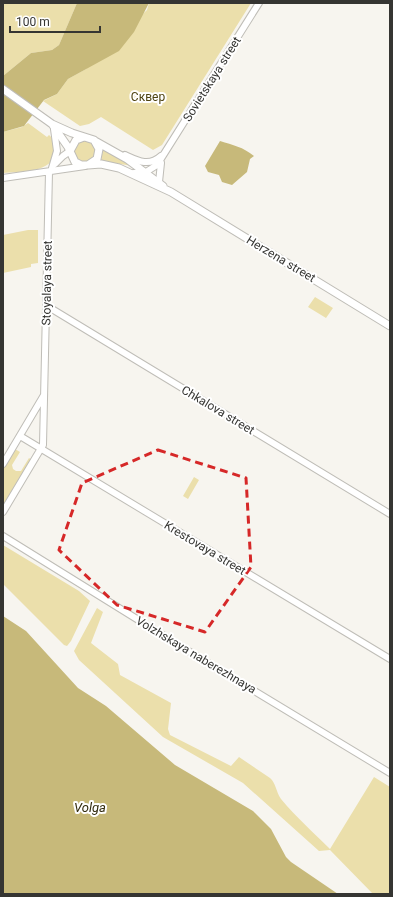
<svg xmlns="http://www.w3.org/2000/svg" width="393" height="897" viewBox="0 0 393 897" font-family="Roboto,sans-serif">
  <style>
    .green { fill: #ebdfab }
    .water { fill: #c7b97a }
    .lines { fill: none; stroke-linecap: round; stroke-linejoin: round }
    .tertiary-casing { stroke: #bfbdb7; stroke-width: 8 }
    .secondary-casing { stroke: #bfbdb7; stroke-width: 9 }
    .tertiary { stroke: #fff; stroke-width: 6 }
    .secondary { stroke: #fff; stroke-width: 7 }
    .marked { fill: none; stroke: #d62828; stroke-width: 3; stroke-dasharray: 8 5; stroke-linejoin: round }
    .labels { text-anchor: middle; dominant-baseline: central; stroke-width: 4; stroke-linejoin: round; paint-order: stroke }
    .street-label { font-size: 12px; fill: #353532; stroke: #fff }
    .park-label { font-size: 12px; fill: #4e4311; stroke: #fff }
    .water-label { font-size: 13px; font-style: italic; fill: #312a0d; stroke: #fff }
  </style>
  <rect width="100%" height="100%" fill="#f7f5ef"/>
  <path class="green" d="M3,3h74l-18,42 -7,5 -21,3 -28,23z
    M149,3h102l-89,142 -9,5 -52,-33 -12,7 -9,2 -37,-25 14,-7 11,-15 18,-10 61,-59z
    M28,123l19,14 2,-2c4,3 6,9 6,14 1,25 -36,22 -52,24v-41l19,-5z
    M74 151a11 11 0 1 1 22 0a11 11 0 1 1-22 0Z
    M103,149l30,17 -32,-5z
    M28,230h10v33l-7,1v3l-28,6v-38z
    M315,297l18,11 -7,10 -18,-11z
    M15,449l5,3 -8,13 1,4 3,2h5l8,-13 3,2 -29,46v-38z
    M194,477l5,3 -11,19 -5,-3z
    M3,545l76,46 11,10 -19,40 -4,5 -3,-1 -61,-61z
    M97,608l6,4 -12,31 27,21 2,11 51,28 -3,26 2,6 61,31 8,-9 31,21c6,5 6,14 11,21 15,18 33,34 49,50l44,-72 16,10v107h-17l-43,-44 -11,1 -76,-68 -80,-46 -84,-77 -5,-9z"/>
  <path class="water" d="M77,3h72l-15,29 -15,19 -51,28 -11,15 -13,6 -20,26 -21,6v-56l28,-23 21,-3 7,-5z
    M220,141c13,4 23,6 34,15l-4,3 -3,13 -15,13 -10,-3 -3,-7 -11,-3 -3,-6z
    M3,616l23,15 52,57 28,18 69,59 78,46 18,18 15,28 5,5 47,32h-335z"/>
  <g class="lines">
    <g class="tertiary-casing">
      <path id="tertiary" d="M125,155c13,6 24,12 36,1
        M55,164l8,-8 7,-5
        M52,168l5,-17 -3,-22
        M134,173l12,-1 11,-7 102,-162
        M3,178l82,-12
        M159,182l2,-19
        M47,306l343,208
        M20,436l370,223
        M3,464l41,-69
        M3,512l40,-67 6,-273
        M3,536l187,116 200,121"/>
    </g>
    <g class="secondary-casing">
      <path id="secondary" d="M3,89l49,35 20,9 22,7 5,9 -2,10 -9,6h-7l-6,-3 -7,-15 -16,-23
        M95,141l32,18 36,27
        M70,151l6,-11 8,-3
        M88,165l13,-1 18,4 52,24 219,134"/>
    </g>
    <use href="#tertiary" class="tertiary"/>
    <use href="#secondary" class="secondary"/>
  </g>
  <path class="marked" d="M158,450l88,28 5,89 -46,65 -88,-27 -58,-55 23,-67z"/>
  <g class="labels">
    <g class="street-label">
      <text transform="translate(212 79) rotate(-58)">Sovietskaya street</text>
      <text transform="translate(281 259) rotate(31)">Herzena street</text>
      <text transform="translate(47 283) rotate(-89)">Stoyalaya street</text>
      <text transform="translate(218 410) rotate(31)">Chkalova street</text>
      <text transform="translate(205 548) rotate(31)">Krestovaya street</text>
      <text transform="translate(196 655) rotate(31)">Volzhskaya naberezhnaya</text>
    </g>
    <g class="park-label">
      <text x="148" y="97">Сквер</text>
    </g>
    <g class="water-label">
      <text x="90" y="807">Volga</text>
    </g>
  </g>
  <rect width="393" height="897" fill="none" stroke="#353532" stroke-width="8"/>
  <path d="M10 26v6h90v-6" fill="none" stroke="#353532" stroke-width="2"/>
  <text x="16" y="26" font-size="12" fill="#353532" stroke="#ffffff" stroke-width="3" paint-order="stroke">100 m</text>
</svg>
